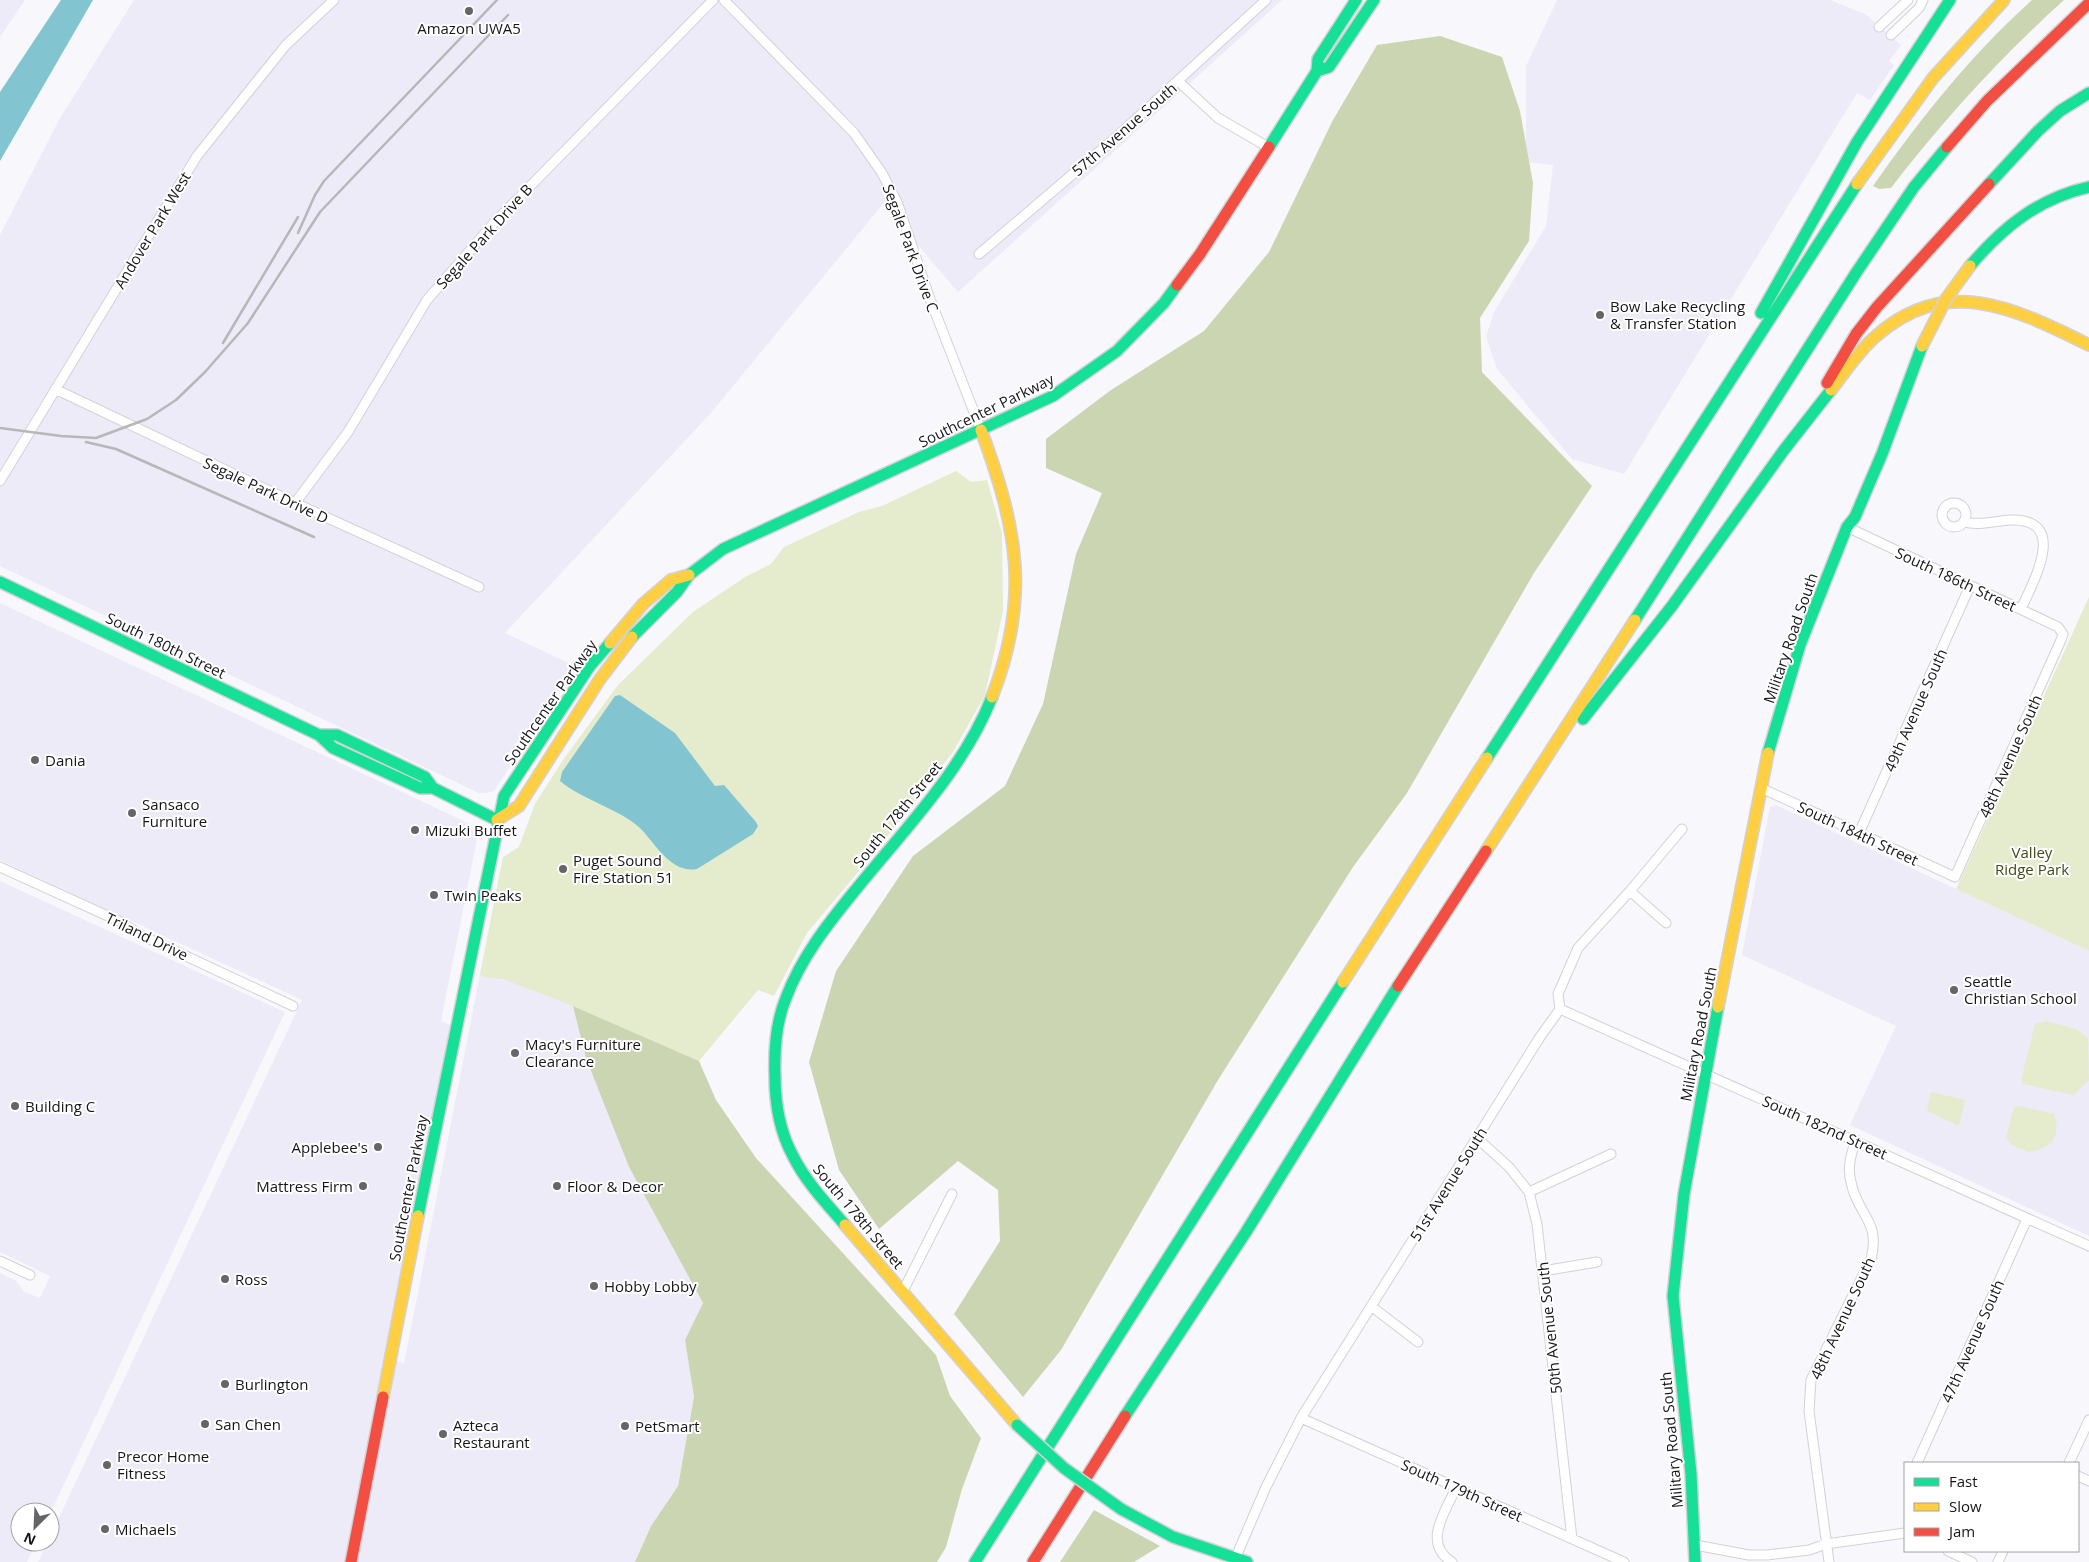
<svg xmlns="http://www.w3.org/2000/svg" width="2089" height="1562" viewBox="0 0 2089 1562" font-family="'Open Sans',sans-serif">
  <style>
    .built { fill: #ecebf7 }
    .green { fill: #e4eccd }
    .forest { fill: #ccd5b2 }
    .water { fill: #82c5d1 }
    .lines { fill: none; stroke-linecap: round; stroke-linejoin: round }
    .street-casing { stroke: #d2d2d6; stroke-width: 11 }
    .fast-casing { stroke: #d2d2d6; stroke-width: 14 }
    .slow-casing { stroke: #d2d2d6; stroke-width: 14 }
    .jam-casing { stroke: #d2d2d6; stroke-width: 14 }
    .street { stroke: #fefeff; stroke-width: 9 }
    .fast { stroke: #16e098; stroke-width: 11 }
    .slow { stroke: #ffcf43; stroke-width: 11 }
    .jam { stroke: #f24e42; stroke-width: 11 }
    .rail { stroke: #b7b7b9; stroke-width: 2.5 }
    .fast-bridge-casing { stroke: #d2d2d6; stroke-width: 14; stroke-linecap: butt }
    .slow-bridge-casing { stroke: #d2d2d6; stroke-width: 14; stroke-linecap: butt }
    .fast-bridge { stroke: #16e098; stroke-width: 11 }
    .slow-bridge { stroke: #ffcf43; stroke-width: 11 }
    .poi-dot { fill: #656569; stroke: #fff; stroke-width: 2 }
    .labels { text-anchor: middle; dominant-baseline: central; stroke-width: 4; stroke-linejoin: round; paint-order: stroke }
    .poi-label { font-size: 15px; fill: #16161a; stroke: #fff; text-anchor: start }
    .street-label { font-size: 15px; fill: #16161a; stroke: #fff }
    .park-label { font-size: 15px; fill: #414b1a; stroke: #fff }
  </style>
  <rect width="100%" height="100%" fill="#f7f7fc"/>
  <path class="built" d="M0,0h25l-25,37z
    M134,0h1148l-324,292 -75,-88 -173,210 -205,219 70,33 -81,125 -9,2h-6l-479,-227v-331l59,-115z
    M1557,0h273l35,14 36,31 -12,16 5,4 -24,35 -13,-7 -233,381 -52,-15 -75,-90 -11,-32 8,-25 52,-86 7,-61 -27,-3v-96z
    M0,603l468,220 5,7 4,9 -36,182 14,6 -64,330 13,7 99,-507 16,-10 16,-43 9,-14 147,101 -118,115 56,161 74,136 -18,37 9,57 -16,89 -27,40 -16,36h-597l10,-20h2v-5l252,-537 -302,-140z
    M1776,805l313,146v285l-239,-111 46,-99 -154,-71 28,-148z
    M0,881l285,131 -235,502v-2h-30v30h17l-10,20h-27v-289l16,8 8,11 16,6 10,-22 -50,-24z"/>
  <path class="green" d="M956,471l15,11 16,-2 15,53 1,78 -18,84 -32,57 -73,94 -73,87 -33,63 -16,-6 -59,71 -126,-55 -70,-27 -16,-1 -7,-3 23,-118 16,-10 16,-43 28,-44 55,-75 75,-73 52,-35 26,-13 13,-17 75,-35 23,-6z
    M2089,597v354l-133,-62z
    M2047,1021l29,8 12,9 1,42 -15,15 -51,-11 -2,-4 14,-56z
    M1931,1092l34,8 -6,26 -32,-15z
    M2018,1106l36,8c8,24 -4,35 -26,38l-16,-7 -6,-8 8,-30z"/>
  <path class="forest" d="M2032,0h32c-64,58 -121,120 -173,188l-12,1 -6,-3c47,-67 98,-131 159,-186z
    M1440,36l62,21 18,54 13,72 -4,58 -49,77 2,54 110,114 -58,87 -127,220 -54,74 -135,213 -157,270 -38,47 -69,-83 46,-73 -2,-51 -40,-29 -79,68 -40,-59 -30,-108 27,-91 77,-115 92,-70 38,-82 33,-150 26,-61 -56,-25v-29l65,-49 93,-59 65,-79 64,-132 44,-75z
    M573,1006l126,55 17,39 40,58 180,197 14,41 31,42 -19,51 -16,58 -9,15h-302l16,-36 27,-40 16,-89 -9,-57 18,-37 -74,-136 -43,-109z
    M1094,1510l66,36 -26,16h-74z"/>
  <path class="water" d="M61,0h32l-93,161v-69z
    M620,695l55,38 40,53 9,-1 32,37 2,4 -5,8 -56,35c-26,5 -42,-26 -57,-41 -19,-18 -59,-29 -80,-47l2,-9 53,-76z"/>
  <g class="lines">
    <g class="street-casing">
      <path id="street" d="M724,0l130,133 28,40 15,29 33,97 51,131
        M1879,27l29,-27
        M1891,35l28,-27 4,-8
        M1178,81l40,37 50,29
        M979,254l135,-115 152,-139
        M55,389l240,114 184,84
        M0,481l197,-325 89,-111 48,-45
        M1942 515a12 12 0 1 1 24 0a12 12 0 1 1-24 0Z
        M295,503l53,-71 79,-132 66,-76 220,-224
        M1964,522c15,4 31,-1 46,-2 60,-2 23,62 11,89
        M1761,788l194,89 106,-237 2,-6 -5,-7 -211,-100
        M1859,833l111,-247
        M0,867l121,55 20,13 152,71
        M1630,891l36,32
        M1560,1009l529,237
        M1477,1138l32,29 20,25 8,32 35,315
        M1529,1192l82,-38
        M0,1261l30,14
        M1543,1271l54,-9
        M903,1291l49,-97
        M1371,1306l47,36
        M1301,1418l323,144
        M1917,1463l110,-244
        M2069,1463l20,-43
        M2078,1476l11,5
        M1695,1545l54,10h18l42,-5 17,-6 79,-11
        M1948,1551l24,11
        M1235,1559l31,-72 35,-69 239,-381 20,-28 -2,-15 20,-46 52,-57 52,-62
        M1452,1562c-30,-18 -7,-50 4,-74
        M1829,1562l-20,-151 2,-31 60,-121c10,-39 -14,-44 -20,-77 -4,-15 0,-28 5,-42
        M1998,1562l5,-11"/>
    </g>
    <g class="fast-casing">
      <path id="fast" d="M1317,71l12,-4 45,-67
        M1269,147l48,-76 1,-12 38,-59
        M1989,184l49,-53 22,-20 29,-18
        M1970,266c33,-39 69,-68 119,-79
        M1761,313l96,-171 93,-142
        M0,582l319,153 14,13 87,40h13l64,32
        M1635,620l221,-347 58,-86 33,-40
        M632,637l45,-45 12,-17 34,-26 330,-153 64,-45 47,-48 13,-18
        M1583,719l89,-113 112,-156 47,-60
        M319,735h18l88,42 8,11
        M1768,753l32,-108 47,-118 8,-10 27,-63 40,-108
        M1487,758l370,-574
        M418,1216l86,-420 86,-130 20,-23
        M845,1225c-19,-22 -39,-43 -52,-69 -13,-24 -18,-54 -18,-80 -1,-27 1,-54 11,-78 15,-40 41,-73 67,-105 49,-61 110,-122 139,-196
        M1125,1416l121,-184 152,-246
        M1121,1509l52,28 74,25
        M975,1562l368,-580
        M1695,1562l-4,-88 -18,-178 11,-102 34,-187"/>
    </g>
    <g class="slow-casing">
      <path id="slow" d="M1857,184l76,-106 71,-78
        M1831,390c14,-18 27,-38 44,-53 71,-64 141,-28 214,8
        M981,430c36,97 50,167 11,267
        M610,643l33,-39 28,-24 18,-5
        M497,820l22,-14 81,-127 32,-42
        M1486,851l149,-231
        M1343,982l144,-224
        M1718,1007l50,-254
        M845,1225l172,200
        M383,1397l35,-181"/>
    </g>
    <g class="jam-casing">
      <path id="jam" d="M1947,147l40,-46 102,-98
        M1177,285l23,-31 69,-107
        M1827,383l29,-49 21,-27 112,-123
        M1398,986l88,-135
        M351,1562l32,-165
        M1033,1562l92,-146"/>
    </g>
    <use href="#street" class="street"/>
    <use href="#fast" class="fast"/>
    <use href="#slow" class="slow"/>
    <use href="#jam" class="jam"/>
    <path class="rail" d="M298,233l17,-38 9,-14 173,-181
      M223,343l75,-126
      M0,428l61,8 35,2 51,-19 29,-19 29,-28 43,-49 72,-111 188,-197
      M86,442l30,7 198,88"/>
    <g class="fast-bridge-casing">
      <path id="fast-bridge" d="M1017,1425l47,43 57,41"/>
    </g>
    <g class="slow-bridge-casing">
      <path id="slow-bridge" d="M1922,346l24,-47 24,-33"/>
    </g>
    <use href="#fast-bridge" class="fast-bridge"/>
    <use href="#slow-bridge" class="slow-bridge"/>
  </g>
  <g class="poi-dot">
    <circle cx="469" cy="11" r="5"/>
    <circle cx="1600" cy="315" r="5"/>
    <circle cx="35" cy="760" r="5"/>
    <circle cx="132" cy="813" r="5"/>
    <circle cx="415" cy="830" r="5"/>
    <circle cx="563" cy="869" r="5"/>
    <circle cx="434" cy="895" r="5"/>
    <circle cx="1954" cy="990" r="5"/>
    <circle cx="515" cy="1053" r="5"/>
    <circle cx="15" cy="1106" r="5"/>
    <circle cx="378" cy="1147" r="5"/>
    <circle cx="363" cy="1186" r="5"/>
    <circle cx="557" cy="1186" r="5"/>
    <circle cx="225" cy="1279" r="5"/>
    <circle cx="594" cy="1286" r="5"/>
    <circle cx="225" cy="1384" r="5"/>
    <circle cx="205" cy="1424" r="5"/>
    <circle cx="625" cy="1426" r="5"/>
    <circle cx="443" cy="1434" r="5"/>
    <circle cx="107" cy="1465" r="5"/>
    <circle cx="105" cy="1529" r="5"/>
  </g>
  <g class="labels">
    <g class="poi-label">
      <text x="469" y="28" text-anchor="middle">Amazon UWA5</text>
      <text x="1610" y="306">Bow Lake Recycling<tspan x="1610" dy="17">&amp; Transfer Station</tspan></text>
      <text x="45" y="760">Dania</text>
      <text x="142" y="804">Sansaco<tspan x="142" dy="17">Furniture</tspan></text>
      <text x="425" y="830">Mizuki Buffet</text>
      <text x="573" y="860">Puget Sound<tspan x="573" dy="17">Fire Station 51</tspan></text>
      <text x="444" y="895">Twin Peaks</text>
      <text x="1964" y="981">Seattle<tspan x="1964" dy="17">Christian School</tspan></text>
      <text x="525" y="1044">Macy's Furniture<tspan x="525" dy="17">Clearance</tspan></text>
      <text x="25" y="1106">Building C</text>
      <text x="368" y="1147" text-anchor="end">Applebee's</text>
      <text x="353" y="1186" text-anchor="end">Mattress Firm</text>
      <text x="567" y="1186">Floor &amp; Decor</text>
      <text x="235" y="1279">Ross</text>
      <text x="604" y="1286">Hobby Lobby</text>
      <text x="235" y="1384">Burlington</text>
      <text x="215" y="1424">San Chen</text>
      <text x="453" y="1425">Azteca<tspan x="453" dy="17">Restaurant</tspan></text>
      <text x="635" y="1426">PetSmart</text>
      <text x="117" y="1456">Precor Home<tspan x="117" dy="17">Fitness</tspan></text>
      <text x="115" y="1529">Michaels</text>
    </g>
    <g class="street-label">
      <text transform="translate(1124 129) rotate(-41)">57th Avenue South</text>
      <text transform="translate(152 230) rotate(-59)">Andover Park West</text>
      <text transform="translate(484 236) rotate(-48)">Segale Park Drive B</text>
      <text transform="translate(911 248) rotate(70)">Segale Park Drive C</text>
      <text transform="translate(986 410) rotate(-26)">Southcenter Parkway</text>
      <text transform="translate(266 490) rotate(25)">Segale Park Drive D</text>
      <text transform="translate(1956 579) rotate(25)">South 186th Street</text>
      <text transform="translate(1790 638) rotate(-71)">Military Road South</text>
      <text transform="translate(166 645) rotate(26)">South 180th Street</text>
      <text transform="translate(550 702) rotate(-55)">Southcenter Parkway</text>
      <text transform="translate(1915 710) rotate(-66)">49th Avenue South</text>
      <text transform="translate(2010 756) rotate(-66)">48th Avenue South</text>
      <text transform="translate(897 814) rotate(-51)">South 178th Street</text>
      <text transform="translate(1858 833) rotate(25)">South 184th Street</text>
      <text transform="translate(147 936) rotate(26)">Triland Drive</text>
      <text transform="translate(1698 1034) rotate(-79)">Military Road South</text>
      <text transform="translate(1825 1127) rotate(24)">South 182nd Street</text>
      <text transform="translate(1448 1184) rotate(-58)">51st Avenue South</text>
      <text transform="translate(408 1188) rotate(-79)">Southcenter Parkway</text>
      <text transform="translate(859 1216) rotate(50)">South 178th Street</text>
      <text transform="translate(1842 1318) rotate(-65)">48th Avenue South</text>
      <text transform="translate(1549 1328) rotate(-96)">50th Avenue South</text>
      <text transform="translate(1972 1341) rotate(-66)">47th Avenue South</text>
      <text transform="translate(1671 1440) rotate(-95)">Military Road South</text>
      <text transform="translate(1462 1490) rotate(24)">South 179th Street</text>
    </g>
    <g class="park-label">
      <text x="2032" y="852">Valley<tspan x="2032" dy="17">Ridge Park</tspan></text>
    </g>
  </g>
  <rect x="1904" y="1462" width="175" height="90" fill="#ffffff" stroke="#a2a2a3"/>
  <rect x="1914" y="1478" width="25" height="8" fill="#16e098" stroke="#a2a2a3"/>
  <text x="1949" y="1487" font-size="15" fill="#16161a">Fast</text>
  <rect x="1914" y="1503" width="25" height="8" fill="#ffcf43" stroke="#a2a2a3"/>
  <text x="1949" y="1512" font-size="15" fill="#16161a">Slow</text>
  <rect x="1914" y="1528" width="25" height="8" fill="#f24e42" stroke="#a2a2a3"/>
  <text x="1949" y="1537" font-size="15" fill="#16161a">Jam</text>
  <g transform="translate(35 1527) rotate(204)"><circle r="24" fill="#ffffff" stroke="#a2a2a3"/>
  <path d="M0-4L9 19L0 12L-9 19Z" fill="#656569"/>
  <text y="-8" font-size="14" font-weight="bold" text-anchor="middle" fill="#16161a">N</text>
  </g>
</svg>
